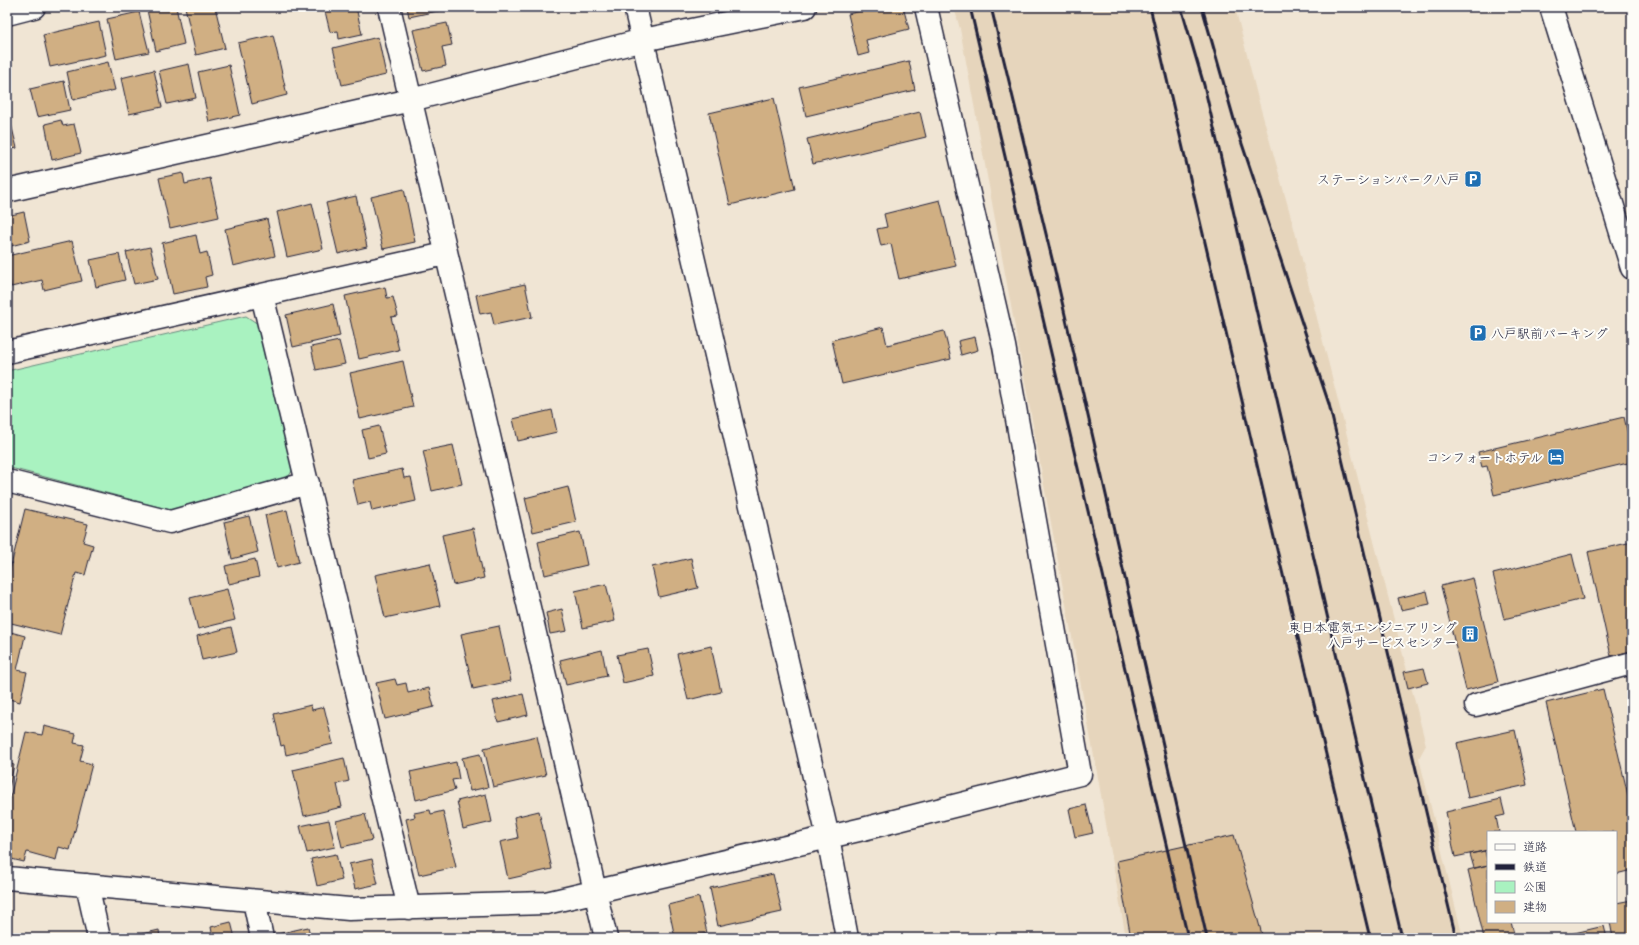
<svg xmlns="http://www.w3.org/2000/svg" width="1639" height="945" viewBox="0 0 1639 945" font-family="'Comic Neue','Klee One',sans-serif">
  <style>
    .built { fill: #e6d5bc }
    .green { fill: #a9f2c0; stroke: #668a7e }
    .building { fill: #d0af83; stroke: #22223b }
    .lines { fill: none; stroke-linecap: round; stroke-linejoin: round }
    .minor-casing { stroke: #22223b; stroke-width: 25 }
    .minor { stroke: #fdfcf7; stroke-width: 22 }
    .rail { stroke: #22223b; stroke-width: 3 }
    .labels { text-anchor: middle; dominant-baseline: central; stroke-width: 4; stroke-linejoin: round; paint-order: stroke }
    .poi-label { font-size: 13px; fill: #22223b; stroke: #fdfcf7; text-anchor: end }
  </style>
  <rect width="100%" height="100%" fill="#f0e5d4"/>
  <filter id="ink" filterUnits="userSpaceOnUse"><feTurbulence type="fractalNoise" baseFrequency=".025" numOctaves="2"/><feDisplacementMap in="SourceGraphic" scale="8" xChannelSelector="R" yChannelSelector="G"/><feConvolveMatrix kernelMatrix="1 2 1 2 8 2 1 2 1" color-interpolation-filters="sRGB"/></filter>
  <g filter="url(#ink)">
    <path class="built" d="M954,7h281l22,88 37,133 132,517 -7,13 44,180h-337l-28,-160 -138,-749z"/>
    <path class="green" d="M246,316l12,8 37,142 -9,15 -115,29 -164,-43v-96z"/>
    <path class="building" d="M161,7h15l8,37 -28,7 -9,-41z
      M185,7h30l10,41 -29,7z
      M324,7h32l6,27 -23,5 -1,-8 -8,1z
      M407,7h40v2l-38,8z
      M878,7h25l6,22 -43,11 3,13 -11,3 -10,-42z
      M139,12l10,40 -33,7 -9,-40z
      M99,22l7,33 -56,12 -7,-32z
      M447,23l5,22 -10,2 4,19 -23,5 -10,-41z
      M273,35l14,60 -35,9 -14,-61z
      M378,37l8,38 -44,10 -9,-37z
      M909,61l6,29 -109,26 -7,-29z
      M108,62l7,28 -42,10 -6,-28z
      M189,64l7,34 -29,6 -8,-33z
      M229,65l11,50 -31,7 -11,-50z
      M154,70l8,37 -33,7 -8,-36z
      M64,81l6,29 -33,7 -7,-28z
      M774,98l21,91 -65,16 -21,-92z
      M920,112l6,25 -113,27 -6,-25z
      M10,120l7,28 -10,2v-29z
      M61,120l2,6 11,-2 7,29 -29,7 -7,-36z
      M183,173l2,11 25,-6 9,39 -49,11 -11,-50z
      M404,189l11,53 -32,7 -12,-52z
      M356,196l11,51 -29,7 -12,-51z
      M940,200l16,66 -57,13 -8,-35 -10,2 -4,-17 10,-2 -3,-13z
      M312,203l11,46 -36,8 -10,-45z
      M24,212l6,29 -23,6v-31z
      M267,219l8,37 -42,10 -8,-37z
      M196,235l4,19 7,-2 5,23 -7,2 2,10 -34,7 -11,-51z
      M72,241l10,40 -38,9 -2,-10 -31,7 -4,-18v-13z
      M150,247l8,32 -24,5 -8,-32z
      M119,254l6,26 -29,7 -6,-27z
      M525,284l7,33 -38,8 -3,-13 -11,2 -4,-19z
      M385,287l2,11 6,-1 5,19 -7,1 8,33 -40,9 -14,-63z
      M333,304l7,32 -47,11 -7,-32z
      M883,327l4,18 57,-14 7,28 -109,25 -10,-44z
      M975,337l3,13 -17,5 -3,-14z
      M339,341l6,23 -29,6 -5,-23z
      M403,361l10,46 -53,12 -10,-46z
      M552,410l5,22 -39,9 -5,-22z
      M1624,417l8,35v10l-138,33 -7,-29 -5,1 -4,-15z
      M379,426l7,28 -18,4 -6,-28z
      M453,445l9,39 -30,7 -9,-40z
      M402,469l2,9 7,-1 5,24 -44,10 -2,-9 -12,3 -6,-25z
      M568,487l8,35 -43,10 -8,-34z
      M25,509l63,15 -5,18 10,3 -8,30 -9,-2 -16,62 -53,-13v-40z
      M287,510l12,52 -22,6 -12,-53z
      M249,516l9,36 -26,7 -8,-37z
      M473,528l11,50 -31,7 -11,-50z
      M580,532l7,33 -42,10 -7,-33z
      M1632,542v109l-21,5 -23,-104z
      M1572,554l11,45 -79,20 -11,-45z
      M691,558l7,30 -39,9 -7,-30z
      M255,559l4,18 -30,7 -4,-18z
      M430,563l10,43 -55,12 -10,-43z
      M1473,578l25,104 -32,8 -25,-104z
      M606,584l9,37 -32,7 -8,-37z
      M227,589l8,31 -37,9 -8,-31z
      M1427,591l3,13 -29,6 -3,-12z
      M562,609l5,22 -17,3 -4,-21z
      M499,626l12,55 -38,8 -12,-55z
      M231,627l6,25 -35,8 -5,-24z
      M7,631l18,5 -8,34 10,2 -7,30 -11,-3 -2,10z
      M711,646l10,46 -33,8 -11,-46z
      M648,649l6,27 -31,7 -6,-28z
      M602,650l5,26 -41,9 -6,-25z
      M1424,668l4,15 -20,5 -4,-16z
      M395,679l2,6 9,-2 2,10 21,-5 5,19 -49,12 -9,-36z
      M1603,689l29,123v58l-16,4v-42h-40l-30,-129z
      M523,694l5,21 -30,7 -5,-21z
      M311,705l1,5 12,-3 9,37 -47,11 -2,-10 -3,1 -7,-32z
      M44,726l32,8 -2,9 10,2 -4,16 12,3 -22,86 -11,-3 -3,13 -29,-8 -3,10 -17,-4v-48l19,-78 16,3z
      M1515,730l12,55 -59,13 -11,-55z
      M537,736l9,39 -53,12 -9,-39z
      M480,754l8,33 -18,4 -8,-33z
      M344,758l5,23 -12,3 5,23 -38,9 -11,-46z
      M456,762l3,17 -7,1 3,10 -39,10 -6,-28z
      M7,763l7,2 -6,28h-1z
      M486,794l6,28 -29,7 -6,-28z
      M1501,799l4,16 -9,2 3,15h-11v18l-33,7 -9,-45z
      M1086,805l7,28 -18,4 -6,-28z
      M430,810l1,4 12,-3 13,56 -37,8 -13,-56 9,-2 -1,-4z
      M539,811l13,58 -44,10 -8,-37 18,-4 -4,-21z
      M365,814l7,26 -30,7 -6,-26z
      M329,820l6,27 -28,6 -7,-27z
      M1234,835l29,103h-132l-14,-77z
      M1485,851l3,14 -14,3 -4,-14z
      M336,854l6,26 -25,6 -6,-27z
      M372,859l6,25 -23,5 -6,-25z
      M1488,865v57h23l4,16h-31l-16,-68z
      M773,874l9,38 -64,14 -8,-38z
      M699,897l8,36 -23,5h-9l-7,-33z
      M1632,900v38h-19l-3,-16h6v-19z
      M231,922l4,16h-22l-2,-11z
      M1604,926l3,12h-40l-1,-3z
      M308,927l3,11h-37l-1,-3z
      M159,930l1,8h-35z"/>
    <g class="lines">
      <g class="minor-casing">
        <path id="minor" d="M389,7l217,931
          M635,7l193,830 19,101
          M1551,7l81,261
          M7,14l27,-7
          M7,191l404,-91 232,-60 162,-33
          M262,295l147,613
          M7,352l438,-98
          M7,481l163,41 138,-39
          M1476,705l156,-42
          M7,878l342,31 197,-6 317,-74 217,-55 -76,-428 -78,-339
          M87,885l12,53
          M254,901l8,37"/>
      </g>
      <use href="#minor" class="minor"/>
      <path class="rail" d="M970,7l218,931
        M991,7l64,264 152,667
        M1150,7l122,522 98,409
        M1181,7l23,78 198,853
        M1202,7l33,116 94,281 127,534"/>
    </g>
  </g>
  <defs>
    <g id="parking-square" transform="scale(0.9)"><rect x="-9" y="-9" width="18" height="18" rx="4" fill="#1f6fb2" stroke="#fdfcf7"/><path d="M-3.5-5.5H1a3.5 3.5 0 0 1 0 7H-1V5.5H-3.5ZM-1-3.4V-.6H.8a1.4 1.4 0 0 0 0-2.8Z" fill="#fff"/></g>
    <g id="hotel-square" transform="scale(0.9)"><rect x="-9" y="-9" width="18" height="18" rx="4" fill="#1f6fb2" stroke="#fdfcf7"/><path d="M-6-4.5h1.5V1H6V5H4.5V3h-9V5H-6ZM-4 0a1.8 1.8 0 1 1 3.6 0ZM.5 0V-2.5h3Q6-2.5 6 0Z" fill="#fff"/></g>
    <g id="building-square" transform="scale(0.9)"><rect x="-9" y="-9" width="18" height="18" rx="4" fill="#1f6fb2" stroke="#fdfcf7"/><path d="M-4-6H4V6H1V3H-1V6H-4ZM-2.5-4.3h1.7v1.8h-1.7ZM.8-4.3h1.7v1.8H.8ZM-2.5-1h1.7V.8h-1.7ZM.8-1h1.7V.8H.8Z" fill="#fff"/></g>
  </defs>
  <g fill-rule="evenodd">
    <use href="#parking-square" x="1473" y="179"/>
    <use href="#parking-square" x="1478" y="333"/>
    <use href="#hotel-square" x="1556" y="457"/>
    <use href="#building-square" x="1470" y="634"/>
  </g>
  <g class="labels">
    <g class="poi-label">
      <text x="1460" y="179">ステーションパーク八戸</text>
      <text x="1491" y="333" text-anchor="start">八戸駅前パーキング</text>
      <text x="1543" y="457">コンフォートホテル</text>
      <text x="1457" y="627">東日本電気エンジニアリング<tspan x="1457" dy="15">八戸サービスセンター</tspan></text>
    </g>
  </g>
  <rect width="1639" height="945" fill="none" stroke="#fdfcf7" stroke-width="24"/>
  <rect x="12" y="12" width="1615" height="921" fill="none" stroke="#22223b" stroke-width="1.5" filter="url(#ink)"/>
  <rect x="1487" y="831" width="130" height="92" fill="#fdfcf7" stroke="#a5a5ac"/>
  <rect x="1495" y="844" width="20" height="6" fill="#fdfcf7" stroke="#a5a5ac"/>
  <text x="1523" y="851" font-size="12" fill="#22223b">道路</text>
  <rect x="1495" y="864" width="20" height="6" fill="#22223b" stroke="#a5a5ac"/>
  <text x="1523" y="871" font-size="12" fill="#22223b">鉄道</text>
  <rect x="1495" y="881" width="20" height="12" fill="#a9f2c0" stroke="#a5a5ac"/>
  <text x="1523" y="891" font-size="12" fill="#22223b">公園</text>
  <rect x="1495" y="901" width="20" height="12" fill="#d0af83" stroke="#a5a5ac"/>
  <text x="1523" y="911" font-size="12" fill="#22223b">建物</text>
</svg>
